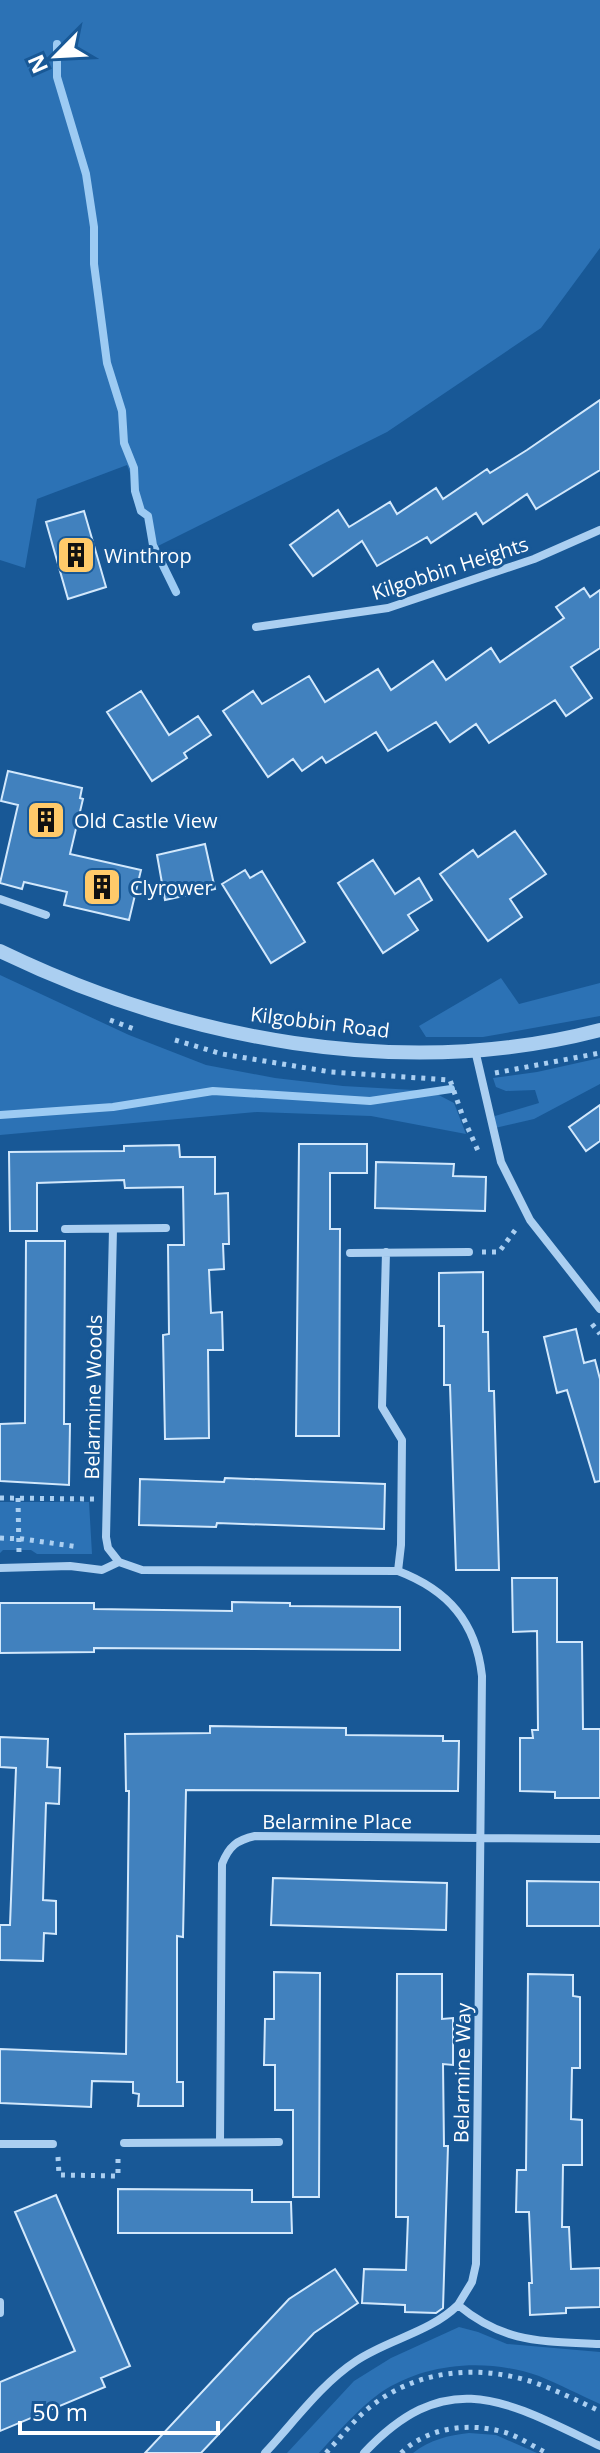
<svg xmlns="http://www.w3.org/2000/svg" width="600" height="2453" viewBox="0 0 600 2453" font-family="'Open Sans',sans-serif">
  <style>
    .green { fill: #2c72b5 }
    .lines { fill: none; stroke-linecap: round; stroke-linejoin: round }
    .stream { stroke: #9dcbf3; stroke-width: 8 }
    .building { fill: #4181be; stroke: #d2e8fc; stroke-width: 2 }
    .path { stroke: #abcff1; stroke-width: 5; stroke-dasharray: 4 6; stroke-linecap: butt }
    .minor { stroke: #abcff1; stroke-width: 8 }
    .tertiary { stroke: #abcff1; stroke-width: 14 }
    .labels { text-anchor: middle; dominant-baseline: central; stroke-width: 6; stroke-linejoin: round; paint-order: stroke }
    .poi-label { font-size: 20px; fill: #fff; stroke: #185896; text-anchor: start }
    .street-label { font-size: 20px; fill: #fff; stroke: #185896 }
  </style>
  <rect width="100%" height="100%" fill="#185896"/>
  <path class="green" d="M0,0h600v248l-59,80 -154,104 -229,114 -31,-81 -90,34 -12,69 -25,-8z
    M0,975l129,60 77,30 69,13 68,8 88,5 23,12 12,31 -95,-18 -114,-4 -257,23z
    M501,978l18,26 81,-21v33l-117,21h-57l-7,-11z
    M600,1058v26l-66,35 -39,9v-12l44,-13 -4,-13 -29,1 -10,-4 -3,-9 44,-6z
    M0,1502h89l3,52h-55l-6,-4h-28l-3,3z
    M459,2327l19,5 29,12 93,8v52c-20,-9 -41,-20 -61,-28 -52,-18 -113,-14 -159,17 -23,17 -42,39 -61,60h-32l67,-72 37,-23z
    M469,2433l27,2 41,18h-124c16,-13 36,-18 56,-20z"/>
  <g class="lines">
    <path class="stream" d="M57,44v33l29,97 8,53v37l13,99 15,48 2,32 10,25 1,23 6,20 7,5 5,29 23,47
      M0,1115l113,-8 100,-16 157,10 81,-12"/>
  </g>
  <path class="building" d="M600,400v70l-64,39 -9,-15 -44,30 -7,-11 -45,30 -4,-6 -50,29 -15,-25 -49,35 -23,-31 48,-35 11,17 41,-25 7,12 39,-26 7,11 44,-30 3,4 37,-23z
    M84,511l22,76 -38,12 -22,-77z
    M584,588l6,9 10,-7v58l-29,19 21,31 -26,18 -11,-16 -66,43 -13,-19 -26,18 -14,-20 -48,29 -12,-19 -50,31 -4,-6 -20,14 -9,-12 -25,18 -45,-66 30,-20 9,13 47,-28 16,26 53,-33 13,21 42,-29 13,19 45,-32 9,14 64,-44 -8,-11z
    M141,691l28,44 29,-19 13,19 -27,18 3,5 -35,23 -45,-69z
    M8,771l74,17 -2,10 3,1 -13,55 71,16 -12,50 -65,-15 3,-13 -43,-10 -2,7 -22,-6 18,-78 -17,-4z
    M515,831l31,43 -36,25 12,18 -34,24 -48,-67 33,-24 5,7z
    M205,844l10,45 -50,11 -8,-45z
    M373,860l22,34 24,-16 13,22 -24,15 10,15 -35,23 -45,-70z
    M245,870l5,8 12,-7 43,71 -34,21 -49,-79z
    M600,1105v36l-14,10 -17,-24z
    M299,1144h68v29h-37v56h10l-1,207h-43z
    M179,1145l1,12h35v37l13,-1 1,51h-6l1,25 -15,1 2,43 11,-1 1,38h-15l1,88 -44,1 -2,-104 6,-1 -1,-89h16l-1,-58 -58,1 -1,-8 -87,3v48h-27l-1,-79 115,-1v-5z
    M376,1162l78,2 -1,12 33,1 -1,34 -110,-3z
    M26,1241h39l-1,183h6l-1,61 -69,-4v-57l25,-1z
    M483,1272v60h5l1,59h5l5,179h-43l-6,-185h-6v-59h-5v-53z
    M576,1329l8,34 11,-3 5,19v102l-5,1 -28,-92 -10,3 -13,-56z
    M225,1478l160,6 -1,45 -167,-6 -1,4 -77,-2 1,-46 84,3z
    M512,1578h45v64h25l1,87h17v69h-45v-6l-35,-1v-53h13l-1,-8h6l-1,-99 -24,1z
    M232,1602l58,1v3l110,1v43l-306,-2v4l-94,1v-50h94v6l138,2z
    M210,1726l136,2v7l97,1v5h16l-1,50 -272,-1 -3,147 -6,-1v146h6v24h-45l1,-12 -6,-1v-11l-41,-1 -1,26 -91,-4v-54l126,5 3,-263h-3l-1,-57 85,-1z
    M0,1737l48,2 -1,28 13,1 -1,36 -13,-1 -3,97 13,1v33l-12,-1 -1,28 -43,-1v-35h10l6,-157 -16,-1z
    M273,1878l174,5 -1,47 -175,-5z
    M527,1881l73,1v44h-73z
    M274,1972l46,1 -1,224h-26v-87h-18v-45h-11l1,-46h9z
    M397,1974h45v45l11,-1v47l-10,-1 1,82h4l-5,162 -7,5 -31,-1v-7l-43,-2 2,-34 42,1 2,-53h-12z
    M528,1974l45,1v21l7,1v71h-8l-1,51 11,1v45h-19l-1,62h7l2,42 29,-1v39l-34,1v5l-36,2 -1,-32h3l-3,-71h-13l1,-42h9z
    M118,2189l134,1v12h39l1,31h-174z
    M56,2195l74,171 -29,12 4,9 -105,44v-49l75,-31 -60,-139z
    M335,2269l23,34 -44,30 -113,120h-56l144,-154z"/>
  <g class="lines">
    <path class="path" d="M110,1020l24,9
      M175,1040l47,14 109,18 119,8 13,37 16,36
      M495,1073l105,-20
      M482,1252h17l17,-23
      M592,1324l8,10
      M0,1498l94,1
      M18,1498l1,55
      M0,1538l23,1 56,8
      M58,2157l1,18 59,1v-21
      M326,2453c13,-14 24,-28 38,-41 42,-37 97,-47 150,-35 29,6 59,22 86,34
      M401,2453c28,-27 71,-31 106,-20 14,5 27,14 40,20"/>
    <path class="minor" d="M256,627l132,-19 146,-49 66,-29
      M0,899l46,16
      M475,1050l26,112 29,58 70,89
      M65,1229l101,-1
      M113,1229l-7,308 2,11 11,14
      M386,1252l-4,155 20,33 -1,105 -3,26
      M350,1253l119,-1
      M0,1568l70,-2 32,4 17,-8 23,8 256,1c50,19 78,51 84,105l-6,588 -4,18 -14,23
      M220,2142l2,-278c7,-18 15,-24 33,-28l345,3
      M124,2143l155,-1
      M0,2144h53
      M0,2302v11
      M265,2453c29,-31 56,-69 91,-92 33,-22 73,-28 102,-56 47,39 84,36 142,39
      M364,2453c84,-89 142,-52 236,-7"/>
    <path class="tertiary" d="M0,951c182,88 401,131 600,79"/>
  </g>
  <defs>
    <g id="building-square" transform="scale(2)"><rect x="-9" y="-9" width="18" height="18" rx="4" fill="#ffca6a" stroke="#185896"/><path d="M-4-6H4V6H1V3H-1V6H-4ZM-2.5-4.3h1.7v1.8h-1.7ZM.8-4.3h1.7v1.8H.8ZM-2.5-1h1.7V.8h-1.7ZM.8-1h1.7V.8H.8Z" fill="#111"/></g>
  </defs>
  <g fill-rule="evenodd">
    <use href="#building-square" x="76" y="555"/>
    <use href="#building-square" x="46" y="820"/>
    <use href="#building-square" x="102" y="887"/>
  </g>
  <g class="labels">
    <g class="poi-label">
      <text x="104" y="555">Winthrop</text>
      <text x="74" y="820">Old Castle View</text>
      <text x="130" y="887">Clyrower</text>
    </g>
    <g class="street-label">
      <text transform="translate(450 568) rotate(-18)">Kilgobbin Heights</text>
      <text transform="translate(320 1022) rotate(7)">Kilgobbin Road</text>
      <text transform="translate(93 1397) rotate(-89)">Belarmine Woods</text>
      <text x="337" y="1821">Belarmine Place</text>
      <text transform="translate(462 2073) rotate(-89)">Belarmine Way</text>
    </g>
  </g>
  <g transform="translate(56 56) rotate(246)" stroke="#185896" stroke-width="6" paint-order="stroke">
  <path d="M0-6L14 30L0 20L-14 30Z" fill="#ffffff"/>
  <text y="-12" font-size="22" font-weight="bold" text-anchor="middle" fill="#ffffff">N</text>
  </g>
  <path d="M20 2421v12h198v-12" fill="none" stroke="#ffffff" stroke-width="4"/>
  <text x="32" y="2421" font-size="24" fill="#ffffff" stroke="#185896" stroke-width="6" paint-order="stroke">50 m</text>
</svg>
